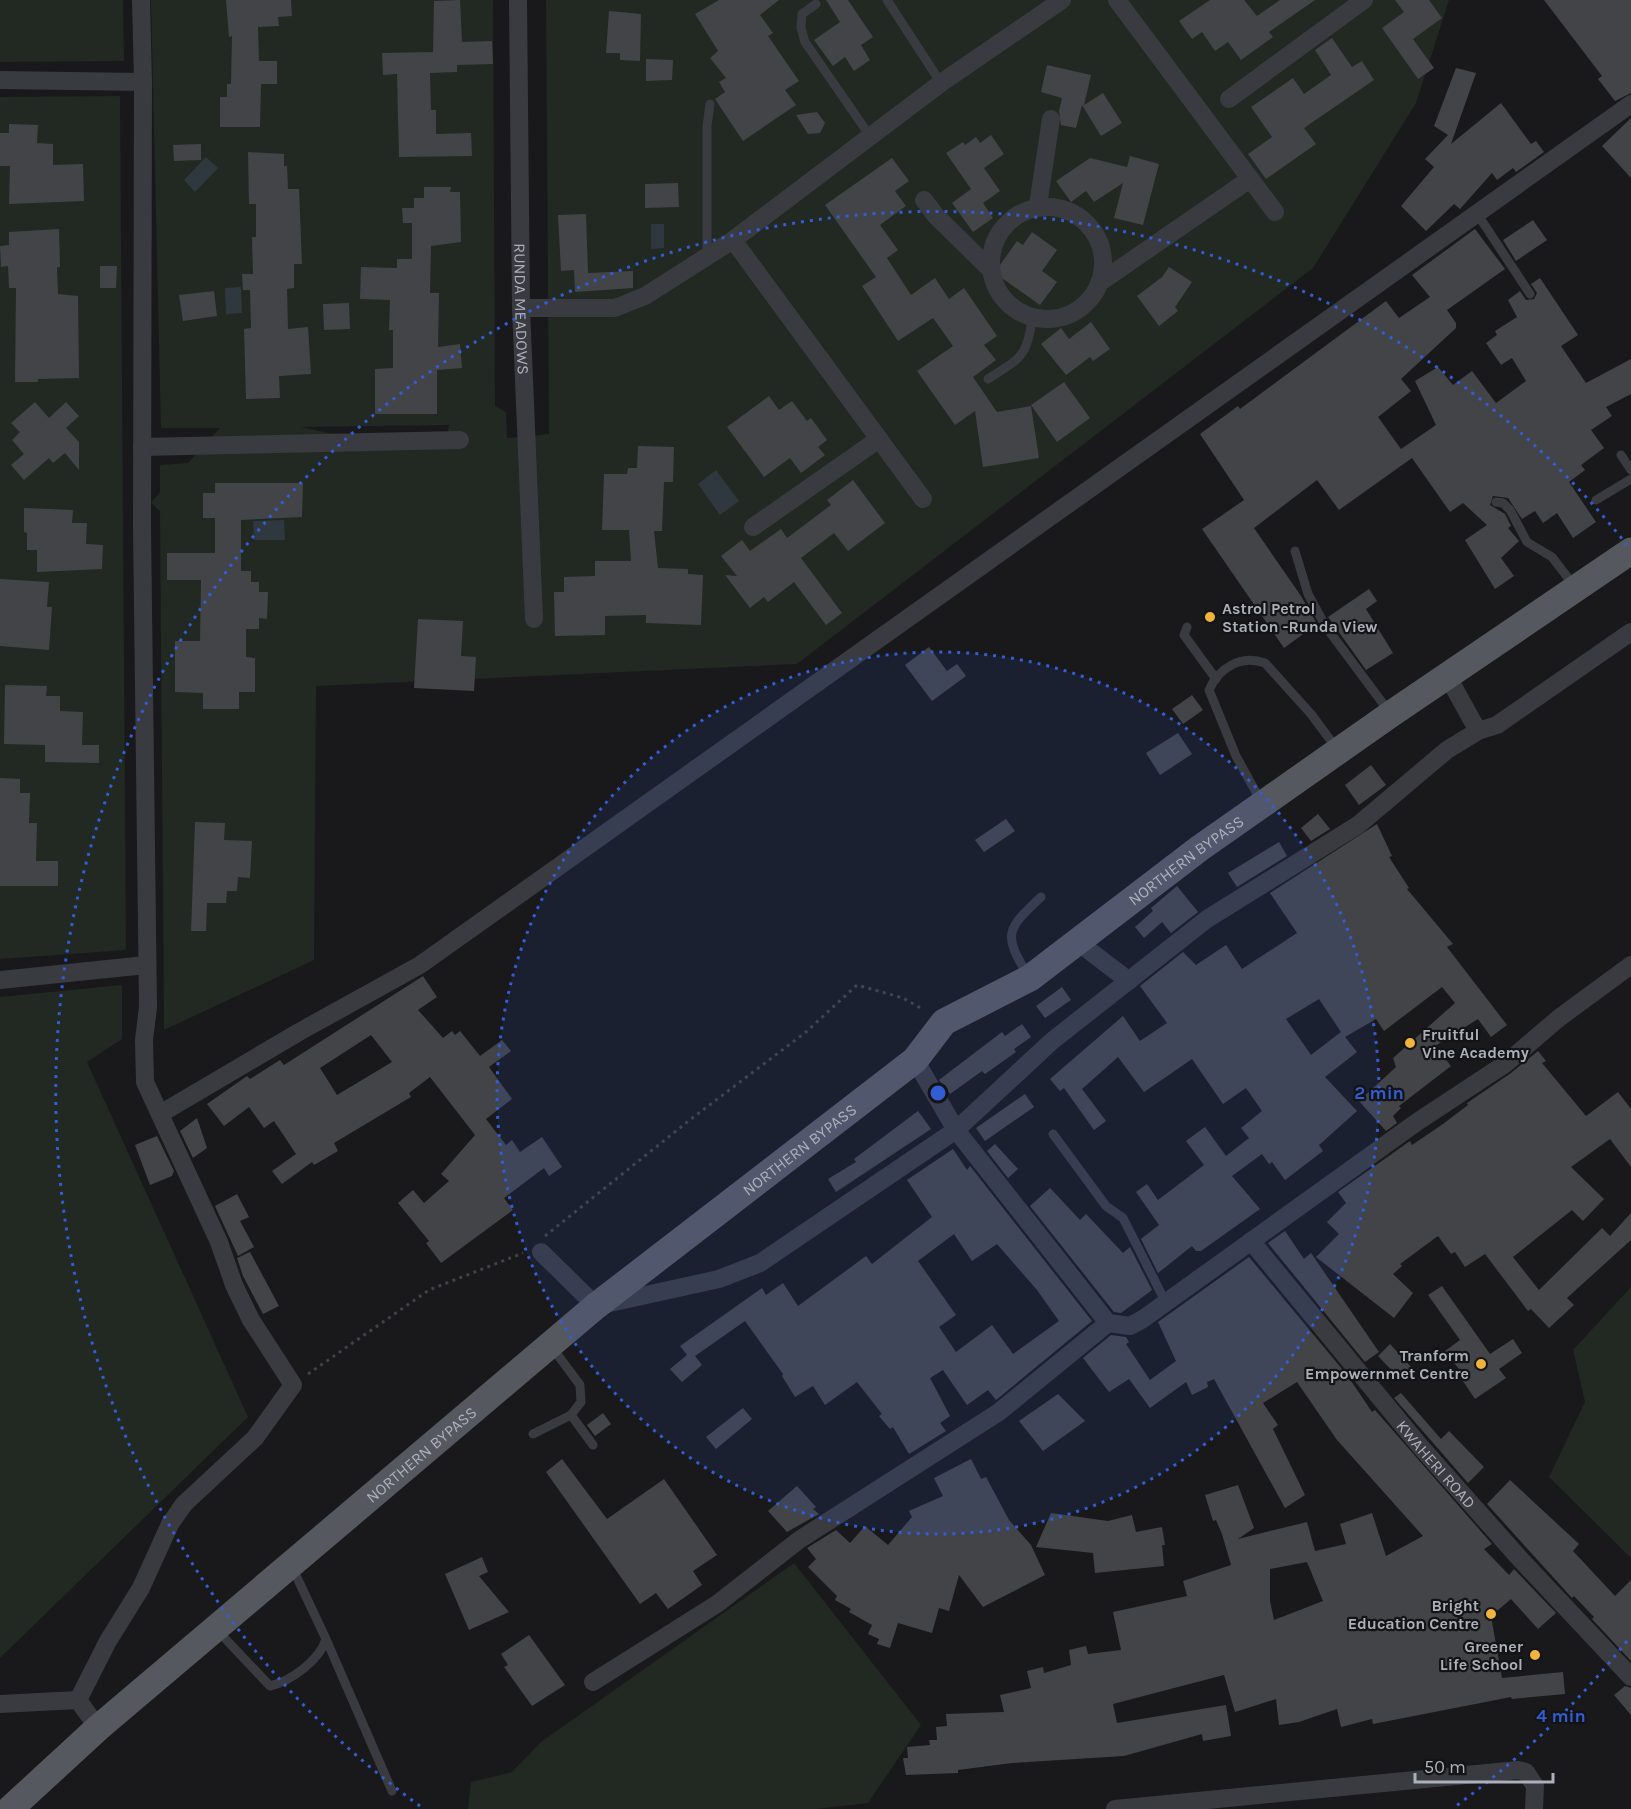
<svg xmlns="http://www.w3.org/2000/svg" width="1631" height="1809" viewBox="0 0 1631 1809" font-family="Karla,sans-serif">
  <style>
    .green { fill: #212922; fill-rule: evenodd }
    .water { fill: #2f383f }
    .building { fill: #434448; fill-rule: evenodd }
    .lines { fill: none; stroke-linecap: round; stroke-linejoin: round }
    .path { stroke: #404247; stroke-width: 3; stroke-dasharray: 3 4.5; stroke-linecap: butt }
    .service { stroke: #3a3b40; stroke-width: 9 }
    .minor { stroke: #3a3b40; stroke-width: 18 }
    .primary { stroke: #56585f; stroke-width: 27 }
    .ring { fill: none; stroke: #325dd4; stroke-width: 3; stroke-dasharray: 3 6 }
    .poi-dot { fill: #f0b43d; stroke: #141416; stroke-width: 2 }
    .labels { text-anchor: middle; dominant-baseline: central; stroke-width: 4.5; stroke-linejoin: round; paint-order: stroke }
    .street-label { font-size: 16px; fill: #acb0bb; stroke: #141416 }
    .poi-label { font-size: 16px; font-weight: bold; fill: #acb0bb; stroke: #141416; text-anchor: end }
    .centre { fill: #325dd4; stroke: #141416; stroke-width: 3 }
    .ring-label { font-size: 18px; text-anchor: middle; font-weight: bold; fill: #325dd4; stroke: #141416; stroke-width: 4.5; stroke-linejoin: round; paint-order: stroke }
  </style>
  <rect width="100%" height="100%" fill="#19191b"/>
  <path class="green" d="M0,0h123l1,61 -124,1z
    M151,0h342l2,406 11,6 1,26 42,-4 -3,-434h903l-33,103 -103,165 -516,396 -481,22 -2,274 -150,70 -4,-519 -9,-8 9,-11v-27l28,-2 32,-35h-59zM449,425l-3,17 -110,9 -3,-17 -32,-7z
    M120,96l6,854 -126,9v-862z
    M122,985v54l-35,23 161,355 -248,241v-661z
    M1631,1287v271l-82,-81 36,-75 -12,-52z
    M794,1563l127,162 -53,78 -52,6h-348l3,-27 41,-10 29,-30z"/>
  <path class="water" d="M206,157l12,11 -23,24 -11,-12z
    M651,224h13v24l-13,1z
    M241,287l1,26 -16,1 -1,-26z
    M716,470l23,31 -19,14 -22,-31z
    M284,520l1,20h-31l-1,-19z"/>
  <path class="building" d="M226,0h65l1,16 -14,1 1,9 -21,1 1,34h18v23h-16l-1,43h-40v-30h7v-13h4l1,-48 -3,1z
    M460,0l2,42 30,-1 1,23 -36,1v7l-27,1 1,37h5v24l35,-1 1,23 -73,1 -2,-83 -14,1 -1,-22 51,-1 1,-51z
    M719,0h60l-19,15 13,18 -5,3 31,45 -14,9 11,15 -53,36 -28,-42 10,-7 -6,-10 7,-4 -16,-20 8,-7 -23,-37z
    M826,0h22l25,37 -12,8 9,15 -16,11 -9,-14 -12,9 -19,-26 26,-18z
    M1210,0h34l13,16 23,-16h35l-46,32 4,5 -32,23 -13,-18 -13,9 -13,-19 -10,7 -13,-18z
    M1395,0h34l13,18 -29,21 21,29 -16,11 -36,-51 22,-16z
    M1544,0h87v93l-16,8 -17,-22 4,-3z
    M609,11l32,3 -1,47 -20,-1v-7h-14z
    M1332,38l20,29 10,-6 12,19 -70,48 12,16 -50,35 -18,-25 24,-17 -21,-30 42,-29 11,16 27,-19 -16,-25z
    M646,59l27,1 -1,20 -26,1z
    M1047,65l44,10 -7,30 19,-12 19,30 -21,13 -19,-31 -6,23 -15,-3 -2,-14 3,-13 -21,-6z
    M1456,68l20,5 -25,71 50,-41 30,41 5,-3 8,11 -28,20 -3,-4 -16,12 -5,-7 -32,36 -6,-5 -28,27 -25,-25 33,-39 -9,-8 23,-24 -14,-9z
    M817,112l8,11 -5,10 -12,1 -12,-19z
    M1631,118v60l-29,-32z
    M9,124l29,1 -1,18 16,1v21l30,-1 1,37 -75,3 1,-38h-10v-33h9z
    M991,135l13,19 -20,14 16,23 -17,12 10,15 -20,14 -21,-29 19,-14 -25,-36 17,-11 2,3 11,-8 4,6z
    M201,144v16l-27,1 -1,-16z
    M248,152l36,2v12h3l1,23h11l3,75h-8v24l-7,1 1,40 20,-2 3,47 -32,2 1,22 -34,1 -2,-70 7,-1 -1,-38h-7l-1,-16h11l-1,-37h4v-33h-7z
    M1130,156l29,8 -16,61 -29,-7 9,-35 -29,19 -8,-11 -15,11 -15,-21 34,-23 37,9z
    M892,158l17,23 -14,10 11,15 -26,19 18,25 -11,8 24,37 24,-17 14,21 15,-11 33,48 -13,9 12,15 -23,17 24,35 34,-6 8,52 -56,9 -8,-56 -20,14 -38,-54 36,-25 -20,-28 -35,23 -36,-55 14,-9 -51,-72z
    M678,183l1,24 -34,1v-24z
    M424,187h27l-1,5h10l1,50 -30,4 -1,47h9l-1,54 22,-3 2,24 -25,2v44h-62v-45l18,-1v-38h-4l1,-30 -30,-1 1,-32 36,1v-9h15v-36h-9l-1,-15h12v-10h10z
    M586,214l2,59 45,-2v17l-58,4 -1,-22 -13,1 -3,-56z
    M1533,220l14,20 -31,21 -13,-21z
    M59,229l1,38h-3l1,27 20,2 1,82 -41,1v3h-23l1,-94h-7l-1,-22 -7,1 -1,-21 9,-1v-13z
    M1475,229l30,40 -58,41 9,13v5l-55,51 10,12 -33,26 23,32 35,-24 -21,-44 23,-14 15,18 19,-14 24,32 30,-22 -14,-23 -11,7 -15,-22 11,-8 -2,-4 22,-14 -9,-17 12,-9 6,9 8,-1 3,-6 -6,-9 9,-6 38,57 -17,11 25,37 45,-24v35l-25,13 6,9 -21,14 13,18 -23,17 4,5 -16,12 27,40 -23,16 -16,-25 -14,10 -8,-12 -13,8 -14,-21 -15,-2 -3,9 15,9 6,12 -3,2 11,13 -18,17 13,18 -19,13 -30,-49 22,-15 -24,-22 -13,9 -38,-54 -73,52 -22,-30 -63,48 47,68 16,28 -33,24 -82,-119 42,-29 -44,-66 38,-28 2,3 146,-108 13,17 31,-21 -18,-22z
    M1032,232l25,18 -15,21 15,11 -17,23 -41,-29 1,-11 17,-24 6,4z
    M100,266h17l-1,22h-16z
    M1169,267l23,15 -17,25 3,4 -19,15 -22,-30 25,-19z
    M214,291l3,25 -34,5 -4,-26z
    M349,303l1,26 -26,1 -1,-26z
    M1091,322l19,27 -17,12 -3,-4 -24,18 -25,-31 20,-16 8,11z
    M1064,382l26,36 -33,24 -26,-37z
    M769,396l10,14 13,-9 15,20 4,-3 16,22 -9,7 7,8 -24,18 -11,-15 -26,19 -37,-50z
    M35,402l14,16 17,-16 13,14 -13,12 13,14v28l-14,-17 -12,10 -4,-5 -25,22 -13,-15 13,-11 -12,-14 8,-8 -9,-9z
    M638,446l36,1 -1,35h-9l-2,49h-8l4,37 30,1v5l15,1 -2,50 -55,-2v-8l-41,1v19l-50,1 -1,-44h10v-15l31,-1v-15h36l-2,-31h-27l2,-56h23l1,-6h9z
    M853,480l32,43 -37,28 -14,-18 -33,25 41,55 -16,12 -32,-43 -26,20 -4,-5 -14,11 -25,-33 12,1 -16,-20 21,-16 8,11 31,-22 6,9 44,-33 -4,-5z
    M215,483h88l-1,34 -61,3v51h10v11h8v10h9l-1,27 -8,-1v11h-13v28l9,1v34h-16v17h-36v-16l-28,-1v-51h25l1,-61h-34v-27h48v-35h-12v-25h12z
    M24,508l49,2 -1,13h15l-1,21 17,1 -1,24 -65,3v-22h-10v-17l-3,-1z
    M0,579l49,3 -2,25h5l-3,43 -49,-4z
    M1369,589l8,12 -11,8 27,44 -27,17 -38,-53z
    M418,619l45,2 -2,35 15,1 -2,34 -60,-3z
    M929,647l18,24 10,-7 9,12 -34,25 -27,-36z
    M5,685l42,1 -1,10h14v15l23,1 -1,33h17v18l-54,-1v-17l-41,-1z
    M1192,695l11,15 -20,14 -11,-15z
    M1178,733l14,21 -32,21 -14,-22z
    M1371,765l15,20 -27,20 -14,-20z
    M0,778l20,1v14h10l-1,30h8l-1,38h22v25h-58z
    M1318,814l12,15 -19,12 -10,-13z
    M1006,819l9,12 -31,21 -9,-12z
    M195,822l30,1 -1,17 28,1 -2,37 -12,-1 -1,14h-10l-1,12h-19l-1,28h-15z
    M1377,824l15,32 -3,1 20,31 -2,1 46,55 -6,3 60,78 -16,12 -13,-18 -43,27 16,20 -52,40 2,2 -8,8 4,7 -11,8 -27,-30 37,-34 -3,-9 62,-55 -13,-16 -58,44 -8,-12 -31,18 12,15 -32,25 32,34 -38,34 4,6 -38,29 -13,-18 -3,2 -7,-10 -30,22 28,33 -59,42h-5l-4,-5 -34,27 -17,-34 18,-14 -23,-33 11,-8 11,16 46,-35 -18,-24 19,-14 21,29 23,-18 -8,-10 21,-17 -16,-23 -23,16 -31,-45 -48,33 -26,-35 -36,32 24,32 -12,9 -30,-42 -4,3 -10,-12 73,-63 17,25 27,-18 -27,-37 43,-34 13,13 30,-20 16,24 55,-36 -27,-40zM1319,999l22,33 -30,23 -25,-36z
    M1279,842l8,14 -50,31 -9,-14z
    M1177,886l21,26 -27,21 -9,-11 -18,16 -9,-11 18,-16 -2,-3z
    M423,976l14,21 -19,13 25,28 9,-7 3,4 5,-4 20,25 22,-16 9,11 -22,16 23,32 -26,20 20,26 6,-5 8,12 22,-15 20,30 -13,9 -5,-8 -40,30 9,12 -72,53 -15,-20 3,-2 -31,-38 15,-13 11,13 25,-22 -8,-7 34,-39 -45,-58 -21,16 2,4 -77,46 4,8 -24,14 -2,-3 -30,22 -10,-13 24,-17 -22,-33 -10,7 -15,-21 -25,19 -17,-22 40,-28 3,3 30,-19 4,5zM371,1035l21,27 -55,33 -17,-27z
    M1062,987l9,13 -26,18 -9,-12z
    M1022,1024l9,13 -17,12 2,3 -31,22 -3,-3 -32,23 -11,-14 63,-48 3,4z
    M1538,1051l8,10 -4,2 44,53 32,-24 13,17v58l-21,-28 -39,28 33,32 -21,22 -11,-11 -59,47 26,33 63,-62 8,8 21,-23v27l-64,58 7,7 -25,23 -18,-19 -3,2 -43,-57 -20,13 -10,-15 -4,2 -13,-18 -38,28 2,2 -9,8 20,19 -19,25 -78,-61 23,-23 -12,-12 19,-19 -8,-11 72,-51 2,4 31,-21 25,-19 -1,-2 44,-30z
    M1025,1094l9,13 -49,34 -9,-13z
    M918,1111l13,18 -95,63 -8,-13 28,-17 -2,-3z
    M197,1118l10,30 -14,10 -13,-27z
    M157,1136l17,35 -2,5 -22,9 -15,-40z
    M995,1144l23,25 -10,9 -21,-27z
    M953,1149l14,21 3,-4 122,155 -96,79 -8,-10 -21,15 -24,-35 -13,8 20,38 -10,7 6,8 -37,23 -16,-27 -3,2 -11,-13 3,-2 -25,-32 -32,23 -12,-19 -18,11 -13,-21 1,-2 -38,-53 -50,35 7,9 -20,17 -12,-13 17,-14 -7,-9 82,-58 4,7 17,-12 15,23 68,-50 6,8 60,-47 -25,-37zM954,1234l18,27 25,-17 40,46 22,31 -46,33 -21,-29 -36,27 -17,-25 17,-12 -38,-54z
    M1050,1188l30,32 6,-6 37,39 7,-6 22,43 -31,23 -7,-1 -84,-106z
    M237,1194l12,23 -9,4 14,26 -16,9 -23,-50z
    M1285,1231l19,28 7,-6 68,99 -14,10 -97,-119z
    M250,1252l29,54 -16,8 -20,-38 -6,-18z
    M1249,1257l98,118 25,37 3,-2 117,134 -8,5 25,26 5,-6 42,44 -18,16 -27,-30 -20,17 11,62 61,-6 2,22 -53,5 -1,-2 -138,27 -1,-5 -31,8 -4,-18 -38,13 -20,3 -3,-26 -41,13 -11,-37 -111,29 4,19 109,-18 5,31 -28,5 -1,-7 -78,22 -112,7 -54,7v3l-52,2 -3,-17h5l-1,-11 23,-2 -1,-5h8l-1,-13 11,-1 -1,-12 58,-2 -4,-17 31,-7 -4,-17 16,-4 1,6 27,-8 -2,-15 17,-4 2,8 33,-4 -8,-38 74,-16 -4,-15 48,-16 -9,-31 -6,-14 -3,1 -8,-26 33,-10 16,43 -16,11 69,-17 8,29 31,-7 -6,-20 32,-11 14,43 37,-20 -86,-96 -40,-58 -34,21 15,22 -5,4 32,66 -20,13 -71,-129 -7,3 1,5 -16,8 -6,-13 -36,26 -21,-29 -20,13 -26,-34 28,-23 15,2 3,5 -3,2 24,36 26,-19 -18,-39zM1307,1562l16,39 -49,19 -4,-19v-32z
    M1442,1286l48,68 23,-15 9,14 -23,16 7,9 -31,21 -16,-24 3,-2 -17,-22 15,-11 -32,-45z
    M1390,1344l22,24 -12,11 -22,-23z
    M1401,1393l40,46 8,-8 35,36 -16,16 -74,-85z
    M1058,1394l27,27 -42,30 -24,-30z
    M743,1408l9,11 -36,30 -10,-12z
    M603,1413l8,11 -16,12 -8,-11z
    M562,1459l45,60 57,-40 53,76 -24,16 9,14 -34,24 -12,-16 -16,11 -94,-132z
    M971,1459l10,20 5,-2 23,43 22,25 14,30 -62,32 -24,-32 -10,36 -10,-3 -7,25 -34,-10 -8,25 -13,-4 2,-5 -11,-5 4,-9 -23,-13 2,-3 -16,-9 2,-4 -29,-29 8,-8 -9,-11 29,-18 14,13 15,-17 23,19 24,-28 -3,-6 34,-15 -9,-18z
    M1510,1480l69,64 -6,7 42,45 16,-16v81l-39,-42 2,-2 -20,-21 -2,2 -85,-94z
    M797,1486l19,21 -3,2 6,5 -32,18 -19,-21z
    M1051,1513l57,8 24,-6 4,17 26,-5 3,18h-3l2,21 -69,7 -2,-20 -57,-6z
    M482,1557l6,15 -9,4 30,36 -40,18 -24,-56z
    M529,1635l36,50 -33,21 -28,-39 4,-2 -7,-11z
    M1625,1686l6,2v27l-17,-20z"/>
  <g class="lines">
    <path class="path" d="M545,1236l146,-117 115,-87 51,-47 46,13 21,12
      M308,1374l121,-84 94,-37"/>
    <path class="service" d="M887,0l54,83
      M816,4l-14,10 -1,14 4,14 65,94
      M1478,215l52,79
      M707,257v-131l3,-22
      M988,379c32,-21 39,-21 44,-60
      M1621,455l10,15
      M1596,500l35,-21
      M1496,502l7,1 7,7 17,32 25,15 23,30
      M1295,551l13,43 18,33 64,86
      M1187,627l-3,8 32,44
      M1262,803l-26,-47 -27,-66c10,-22 32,-36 56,-27l46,51 26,35
      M1028,975c-26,-41 -21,-46 13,-78
      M1053,1134l53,72 17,12 43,85
      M571,1415l22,30
      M533,1434l38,-19 10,-13 -1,-17 -29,-39
      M217,1630l53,56c21,-5 50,-26 56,-47l-34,-72
      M326,1639l66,152"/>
    <g class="minor">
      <path id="s1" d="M518,0l3,308 13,311"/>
      <path d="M1117,0l158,212"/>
      <path d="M0,80l143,2"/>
      <path d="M1229,99l135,-99"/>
      <path d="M924,200l12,16 54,53"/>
      <path d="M1038,205l13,-86"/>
      <circle cx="1047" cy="263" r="56"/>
      <path d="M733,240l190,259"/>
      <path d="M1099,283l151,-104"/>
      <path d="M521,308h94l30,-12 88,-56 208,-157 121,-83"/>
      <path d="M142,447l318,-7"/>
      <path d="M753,527l126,-88"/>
      <path d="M1448,677l30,54"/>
      <path d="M1078,942l51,39"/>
      <path d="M0,980l146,-15"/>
      <path d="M915,1060l41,70 152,193 22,3 13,-7 274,-197 88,-58 54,-46 72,-53"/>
      <path d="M160,1114l139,-82 121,-67 1211,-861"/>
      <path id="s2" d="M1251,1241l168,204 102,115 110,117"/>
      <path d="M541,1252l55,54 123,-27 41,-16 196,-133 96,-89 155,-122 151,-94 89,-75 31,-19 19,-6 134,-93"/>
      <path d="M593,1682l124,-78 82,-64 200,-128 109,-89"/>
      <path d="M78,1700l30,-59 33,-53 29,-64 14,-20 71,-66 38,-53 -42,-65 -17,-35 -15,-43 -74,-160 -1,-42 4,-33 -6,-480 1,-445 -2,-82"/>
      <path d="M78,1700l20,28"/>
      <path d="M0,1704l78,-4"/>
      <path d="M1115,1809l403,-39 8,2 9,14 -1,23"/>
    </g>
    <path class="primary" id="s3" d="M10,1809l88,-81 498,-422 319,-246 29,-38 86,-44 170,-130 191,-134 240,-163"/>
  </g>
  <circle cx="938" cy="1093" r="441" fill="#325dd4" fill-opacity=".12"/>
  <g class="ring">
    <circle cx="938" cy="1093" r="441"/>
    <path d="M1627 1641A881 881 0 0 1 1456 1806M420 1806A881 881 0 1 1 1627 545"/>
  </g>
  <g class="poi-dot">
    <circle cx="1210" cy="617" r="6"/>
    <circle cx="1410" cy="1043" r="6"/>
    <circle cx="1481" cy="1364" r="6"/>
    <circle cx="1491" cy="1614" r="6"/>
    <circle cx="1535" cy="1655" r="6"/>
  </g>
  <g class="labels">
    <g class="street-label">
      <text stroke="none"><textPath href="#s1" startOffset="309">RUNDA MEADOWS</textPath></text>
      <text stroke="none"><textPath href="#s3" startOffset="1515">NORTHERN BYPASS</textPath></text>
      <text stroke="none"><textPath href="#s3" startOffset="1029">NORTHERN BYPASS</textPath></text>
      <text stroke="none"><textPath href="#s3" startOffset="543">NORTHERN BYPASS</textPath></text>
      <text stroke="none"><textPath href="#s2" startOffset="290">KWAHERI ROAD</textPath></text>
    </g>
    <g class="poi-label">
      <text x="1222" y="608" text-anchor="start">Astrol Petrol<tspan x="1222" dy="18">Station -Runda View</tspan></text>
      <text x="1422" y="1034" text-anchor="start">Fruitful<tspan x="1422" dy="18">Vine Academy</tspan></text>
      <text x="1469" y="1355">Tranform<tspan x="1469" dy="18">Empowernmet Centre</tspan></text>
      <text x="1479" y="1605">Bright<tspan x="1479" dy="18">Education Centre</tspan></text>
      <text x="1523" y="1646">Greener<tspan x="1523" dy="18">Life School</tspan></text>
    </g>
  </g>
  <circle cx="938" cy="1093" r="9" class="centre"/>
  <g class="ring-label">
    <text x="1379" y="1099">2 min</text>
    <text x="1561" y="1722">4 min</text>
  </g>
  <path d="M1415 1773v9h138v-9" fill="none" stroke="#acb0bb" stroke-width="3"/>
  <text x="1424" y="1773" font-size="18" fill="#acb0bb" stroke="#141416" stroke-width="4.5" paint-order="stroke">50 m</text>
</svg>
